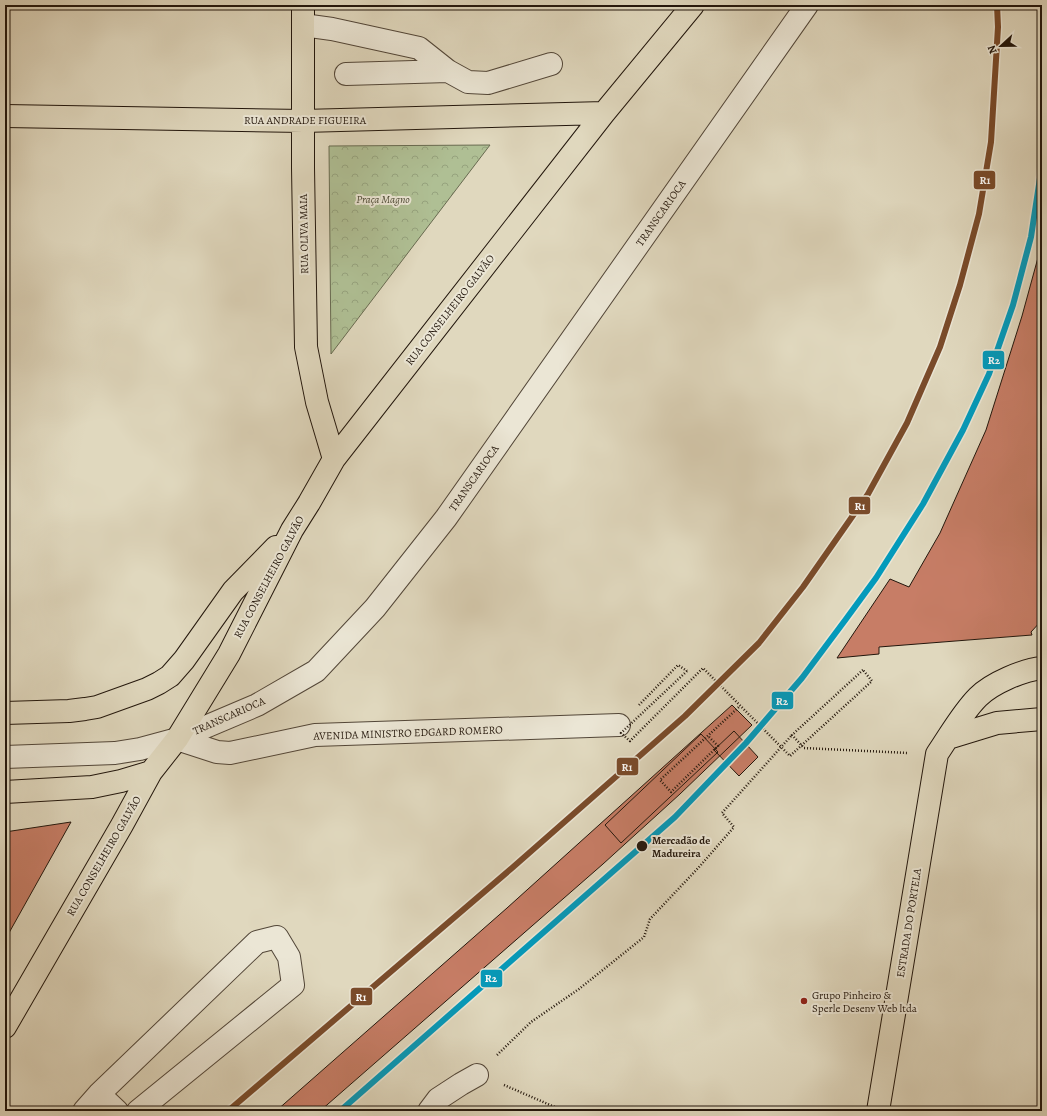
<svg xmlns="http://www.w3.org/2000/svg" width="1047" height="1116" viewBox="0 0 1047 1116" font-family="Alegreya,serif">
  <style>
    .park { fill: url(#park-crowns); stroke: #686a50 }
    .building { fill: #c77d66; stroke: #22160c }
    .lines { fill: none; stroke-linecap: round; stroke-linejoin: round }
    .minor-casing { stroke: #524638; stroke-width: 24 }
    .major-casing { stroke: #22160c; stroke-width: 24 }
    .path { stroke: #22160c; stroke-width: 2.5; stroke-dasharray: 1 2; stroke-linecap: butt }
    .minor { stroke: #ebe6d5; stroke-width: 22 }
    .major { stroke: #e0d8be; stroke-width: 22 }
    .rail { stroke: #22160c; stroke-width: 3; stroke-dasharray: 7 7; stroke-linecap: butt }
    .path-bridge { stroke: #22160c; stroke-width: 2.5; stroke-dasharray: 1 2; stroke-linecap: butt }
    .rail-1-casing { stroke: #ebe6d5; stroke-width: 9 }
    .rail-2-casing { stroke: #ebe6d5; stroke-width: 9 }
    .rail-1 { stroke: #7a4b2a; stroke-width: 6 }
    .rail-2 { stroke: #039abb; stroke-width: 6 }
    .stop-dot { fill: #22160c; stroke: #ebe6d5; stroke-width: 1.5 }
    .poi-dot { fill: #8f2418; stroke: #ebe6d5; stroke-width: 1.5 }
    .labels { text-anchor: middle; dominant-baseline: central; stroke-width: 4; stroke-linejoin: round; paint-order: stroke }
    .street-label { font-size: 11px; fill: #22160c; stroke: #ebe6d5 }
    .park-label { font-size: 11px; font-style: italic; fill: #4c4935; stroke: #ebe6d5 }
    .stop-label { font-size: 11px; font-weight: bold; fill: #22160c; stroke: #ebe6d5; text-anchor: start }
    .poi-label { font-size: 11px; fill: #22160c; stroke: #ebe6d5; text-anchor: start }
    .line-badge { stroke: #ebe6d5; stroke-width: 1.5 }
    .badge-label { font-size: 11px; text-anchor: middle; font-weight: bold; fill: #fff }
  </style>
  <defs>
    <pattern id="park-crowns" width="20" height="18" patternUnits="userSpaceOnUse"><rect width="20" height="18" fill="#afbf94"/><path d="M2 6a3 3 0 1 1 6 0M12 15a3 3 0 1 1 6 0" fill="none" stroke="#96a37e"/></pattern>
  </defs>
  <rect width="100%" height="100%" fill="#e0d8be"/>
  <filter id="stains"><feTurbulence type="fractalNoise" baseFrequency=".005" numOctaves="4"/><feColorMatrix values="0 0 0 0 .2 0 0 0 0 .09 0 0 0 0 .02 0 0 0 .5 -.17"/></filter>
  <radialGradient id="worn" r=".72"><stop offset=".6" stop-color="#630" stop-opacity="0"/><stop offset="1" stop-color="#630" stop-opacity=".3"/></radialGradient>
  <path class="park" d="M490,145l-159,209 -2,-208z"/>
  <path class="building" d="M1042,243v377l-11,12 1,3 -153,12v7l-42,4 53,-79 19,8 31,-54 46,-103 36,-114z
    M732,705l20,20 -72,69 -77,70 -283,247h-44l231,-203z
    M734,731l24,26 -19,19 -25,-26z
    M701,734l17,18 -97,91 -16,-18z
    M71,822l-66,118v-108z"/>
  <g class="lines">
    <g class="minor-casing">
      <path id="minor" d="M303,25l29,4 87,19 29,23 20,11 20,1 63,-19
        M346,74l102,-3
        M177,739l40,13 13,1 85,-18 304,-10
        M5,757l110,-4 25,-4 37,-10 80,-34 59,-34 59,-63 71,-90 361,-513
        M99,1094l18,17
        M84,1111l15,-17 158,-152 20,-5 12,20 4,28 -155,126
        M429,1111l9,-12 23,-15 16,-9"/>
    </g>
    <g class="major-casing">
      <path id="major" d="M303,5v163l3,179 11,55 17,57
        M5,116l298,5 301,-8
        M5,713l64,-2 16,-2 12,-2 50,-18 12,-6 11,-7 14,-16 49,-69 43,-44
        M948,738l49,-15 45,-4
        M5,792l87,-5 29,-6 30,-9
        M5,1027l117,-202 29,-53 26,-33 52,-85 63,-124 17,-27 25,-44 270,-346 89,-108
        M878,1111l59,-357c13,-19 25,-41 41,-57 14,-14 45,-27 64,-29"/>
    </g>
    <path class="path" d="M863,670l-71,65 12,13 104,5
      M639,705l39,-40 9,6
      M709,737l9,9 -47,46 -11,-12 80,-74
      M497,1055l34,-33 48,-33 65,-52 6,-18 50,-53 34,-39 -12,-14 70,-78
      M504,1085l60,26"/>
    <use href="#minor" class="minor"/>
    <use href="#major" class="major"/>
    <path class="rail" d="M228,1111l284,-243 173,-152 74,-73 44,-56 65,-93 39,-71 33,-76 20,-62 19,-71 12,-72 7,-115 -1,-22"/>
    <path class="path-bridge" d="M687,671l-66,62 9,8 73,-73 87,88 82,-75 -9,-11"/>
    <g class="rail-1-casing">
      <path id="rail-1" d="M228,1111l284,-243 173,-152 74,-73 44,-56 65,-93 39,-71 33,-76 20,-62 19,-71 12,-72 7,-115 -1,-22"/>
    </g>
    <g class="rail-2-casing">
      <path id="rail-2" d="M340,1111l335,-294 71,-74 56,-65 44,-59 30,-41 47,-74 40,-74 26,-56 24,-69 18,-68 11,-72"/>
    </g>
    <use href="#rail-1" class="rail-1"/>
    <use href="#rail-2" class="rail-2"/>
  </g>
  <circle class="stop-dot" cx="642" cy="846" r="6"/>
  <circle class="poi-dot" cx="804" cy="1001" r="4"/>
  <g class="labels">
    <g class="street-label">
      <text x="305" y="120">RUA ANDRADE FIGUEIRA</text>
      <text transform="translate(661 213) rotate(-55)">TRANSCARIOCA</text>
      <text transform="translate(304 234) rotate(-91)">RUA OLIVA MAIA</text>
      <text transform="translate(450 310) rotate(-52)">RUA CONSELHEIRO GALVÃO</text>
      <text transform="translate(474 478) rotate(-55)">TRANSCARIOCA</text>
      <text transform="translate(269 577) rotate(-62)">RUA CONSELHEIRO GALVÃO</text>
      <text transform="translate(229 716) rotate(-24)">TRANSCARIOCA</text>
      <text transform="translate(408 733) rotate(-2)">AVENIDA MINISTRO EDGARD ROMERO</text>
      <text transform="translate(104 856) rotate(-60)">RUA CONSELHEIRO GALVÃO</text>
      <text transform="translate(909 923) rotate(-81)">ESTRADA DO PORTELA</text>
    </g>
    <g class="park-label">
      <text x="383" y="199">Praça Magno</text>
    </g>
    <g class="stop-label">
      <text x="652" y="840">Mercadão de<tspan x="652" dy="13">Madureira</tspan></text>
    </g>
    <g class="poi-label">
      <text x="812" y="995">Grupo Pinheiro &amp;<tspan x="812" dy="13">Sperle Desenv Web ltda</tspan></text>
    </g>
  </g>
  <g class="line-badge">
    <rect x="973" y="170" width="23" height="20" rx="4" fill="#7a4b2a"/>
    <rect x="982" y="350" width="23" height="20" rx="4" fill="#039abb"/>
    <rect x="848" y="496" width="23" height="19" rx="4" fill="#7a4b2a"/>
    <rect x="771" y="691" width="23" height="19" rx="4" fill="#039abb"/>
    <rect x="616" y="757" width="23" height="19" rx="4" fill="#7a4b2a"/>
    <rect x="480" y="969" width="23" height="19" rx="4" fill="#039abb"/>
    <rect x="350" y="987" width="23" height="19" rx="4" fill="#7a4b2a"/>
  </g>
  <g class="badge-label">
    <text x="985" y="184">R1</text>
    <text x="994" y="364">R2</text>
    <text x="860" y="510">R1</text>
    <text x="782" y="705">R2</text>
    <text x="627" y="771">R1</text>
    <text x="491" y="982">R2</text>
    <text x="361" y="1001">R1</text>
  </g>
  <rect width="1047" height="1116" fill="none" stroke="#e0d8be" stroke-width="20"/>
  <rect x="6" y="6" width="1035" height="1104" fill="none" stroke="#22160c" stroke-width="2"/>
  <rect x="10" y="10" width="1027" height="1096" fill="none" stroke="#22160c"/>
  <g transform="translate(1001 46) rotate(248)" stroke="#ebe6d5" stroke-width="3" paint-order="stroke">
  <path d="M0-3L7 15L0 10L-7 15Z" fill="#22160c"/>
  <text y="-6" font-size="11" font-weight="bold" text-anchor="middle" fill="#22160c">N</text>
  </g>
  <rect width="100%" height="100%" filter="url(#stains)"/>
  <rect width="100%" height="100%" fill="url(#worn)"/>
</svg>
